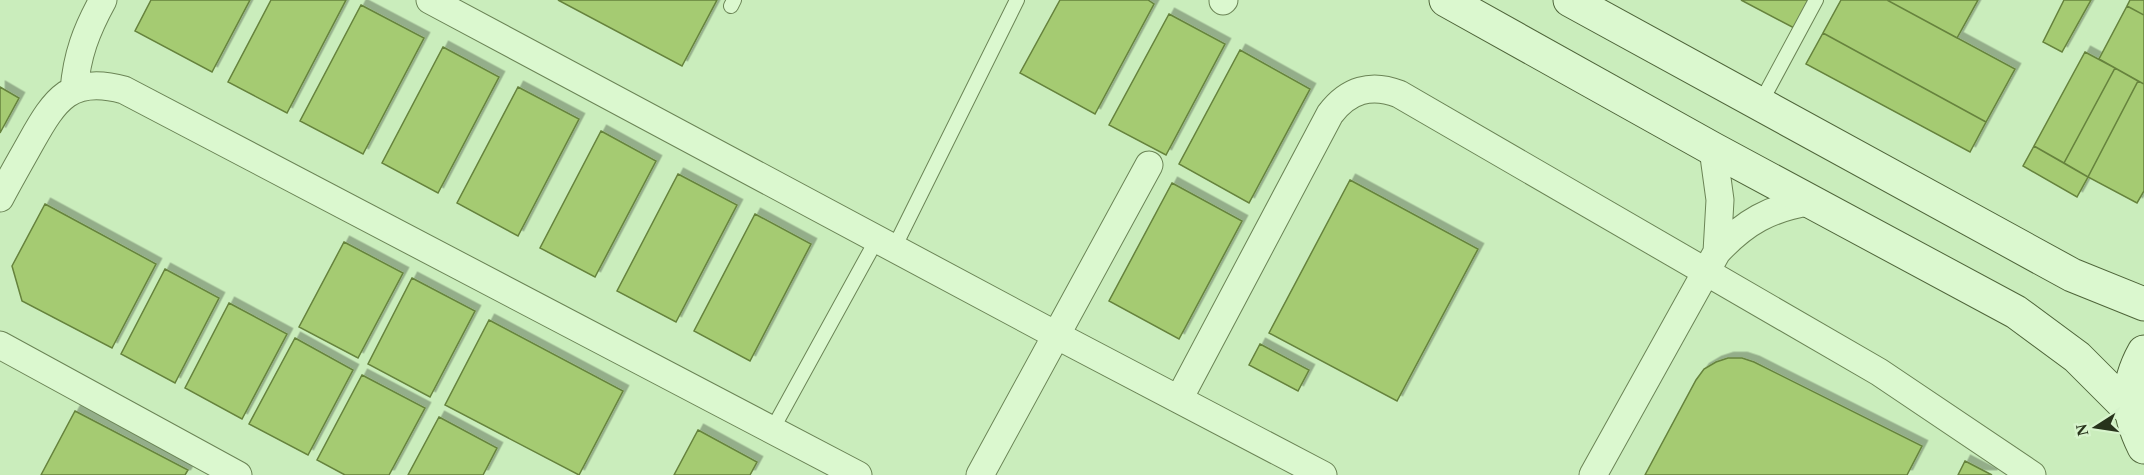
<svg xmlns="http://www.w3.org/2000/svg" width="2144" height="475" viewBox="0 0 2144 475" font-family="'Times New Roman',serif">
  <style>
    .building { fill: #a5cb72; stroke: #66833d; stroke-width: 1.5; filter: url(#shadow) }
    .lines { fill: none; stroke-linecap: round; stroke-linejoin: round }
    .lane-casing { stroke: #6b8456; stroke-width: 16 }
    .street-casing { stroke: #6b8456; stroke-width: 29 }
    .secondary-casing { stroke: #4f653a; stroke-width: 35 }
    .lane { stroke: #dbf8cf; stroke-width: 14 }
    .street { stroke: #dbf8cf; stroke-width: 27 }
    .secondary { stroke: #dbf8cf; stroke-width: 33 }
  </style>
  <defs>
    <filter id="shadow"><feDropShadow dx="5.5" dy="-5.5" stdDeviation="0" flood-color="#0004"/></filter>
  </defs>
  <rect width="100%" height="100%" fill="#caedbc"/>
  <path class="building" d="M151,0h99l-38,72 -77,-41z
    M271,0h75l-59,113 -59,-31z
    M558,0h159l-35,66z
    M1060,0h88l6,4 -59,110 -75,-41z
    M1741,0h70l-15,29z
    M1841,0h46l128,69 -29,53 -163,-89z
    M1887,0h91l-21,38z
    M2064,0h27l-29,52 -19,-10z
    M2130,0h14v15l-17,-9z
    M361,5l63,33 -61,116 -63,-33z
    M2127,6l17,9v69l-45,-25z
    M1169,14l56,30 -59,111 -57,-30z
    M1823,33l163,89 -16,30 -164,-88z
    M443,47l56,30 -61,116 -56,-30z
    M1240,50l70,39 -61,114 -70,-39z
    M2085,52l30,16 -51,95 -30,-17z
    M2115,68l23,13 -50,96 -24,-14z
    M2138,81l6,3v107l-7,12 -49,-26z
    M0,87l19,11 -19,35z
    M518,87l61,32 -61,117 -61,-33z
    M601,131l55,30 -61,116 -55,-29z
    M2034,146l54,31 -11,20 -54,-31z
    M678,174l59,31 -61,117 -59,-31z
    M1350,180l128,69 -81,152 -128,-68z
    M1172,183l70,38 -63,118 -70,-38z
    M45,204l111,60 -44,84 -90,-47 -10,-35z
    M755,214l56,30 -61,117 -56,-30z
    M344,242l59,31 -45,85 -59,-31z
    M165,269l54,29 -44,85 -54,-29z
    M412,278l63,33 -45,86 -62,-33z
    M229,303l58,31 -45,85 -57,-31z
    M489,320l134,71 -44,84 -134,-70z
    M295,338l58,32 -45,85 -59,-31z
    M1260,344l49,26 -11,21 -49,-26z
    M1728,358h14l12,4 168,84 -15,29h-262l51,-95 8,-11 12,-7z
    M362,375l63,33 -36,67h-44l-28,-15z
    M75,411l113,59 -3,5h-144z
    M439,417l58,31 -14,27h-75z
    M698,430l59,32 -7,13h-76z
    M1965,461l27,14h-34z"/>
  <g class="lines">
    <g class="lane-casing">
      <path id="lane" d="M731,6l3,-6
        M1760,104l56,-104
        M894,248l123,-248
        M772,430l105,-191"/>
    </g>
    <g class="street-casing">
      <path id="street" d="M430,0l626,335 267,140
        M1223,1l1,-1
        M74,90c3,-35 12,-59 29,-90
        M1713,149l7,51 -3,52
        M0,198c10,-19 21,-38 31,-56 24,-43 40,-67 93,-52l734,385
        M0,345l238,130
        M1179,399l151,-285c18,-24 41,-31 69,-20l480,278 153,103
        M980,475l169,-310
        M1593,475l124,-223c28,-30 53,-44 93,-50"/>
    </g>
    <g class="secondary-casing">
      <path id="secondary" d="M1446,0l267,149 303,163 61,45 53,53
        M1570,0l502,275 72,29
        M2144,352c-19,34 -17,61 0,95"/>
    </g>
    <use href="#lane" class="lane"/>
    <use href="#street" class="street"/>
    <use href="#secondary" class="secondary"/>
  </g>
  <g transform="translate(2096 427) rotate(258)" stroke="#d7f4cc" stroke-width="4.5" paint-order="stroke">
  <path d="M0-4.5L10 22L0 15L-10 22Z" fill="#27331b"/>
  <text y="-9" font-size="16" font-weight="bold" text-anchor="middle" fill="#27331b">N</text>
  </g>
</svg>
